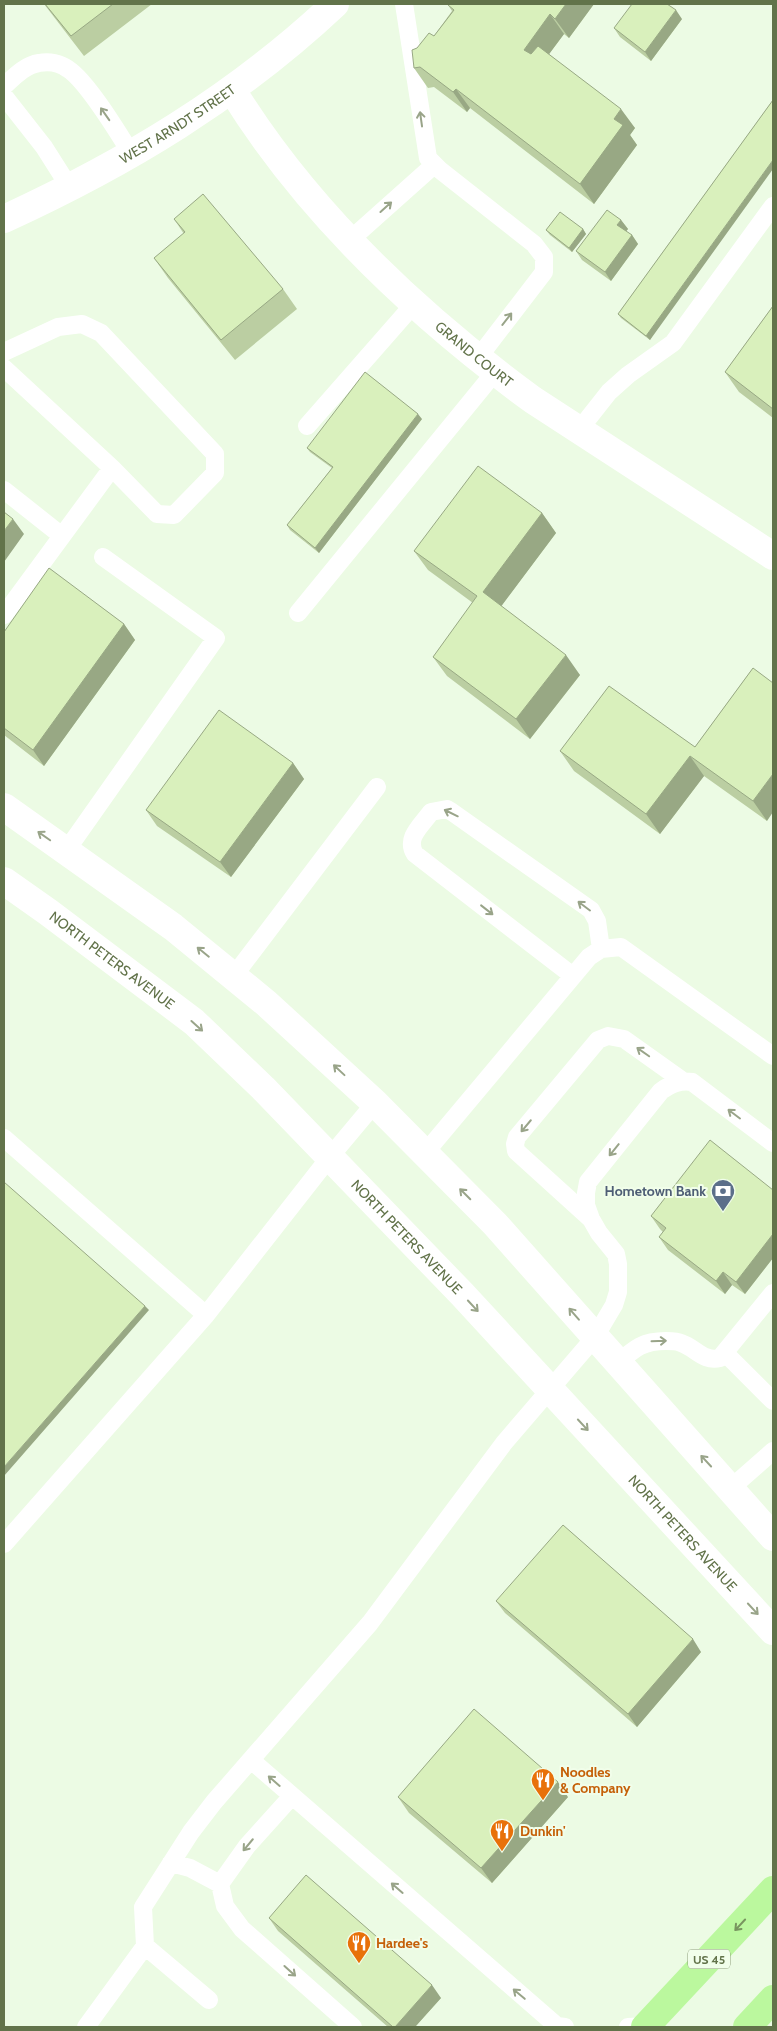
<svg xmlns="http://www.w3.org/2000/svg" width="777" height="2031" viewBox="0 0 777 2031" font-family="Cabin,sans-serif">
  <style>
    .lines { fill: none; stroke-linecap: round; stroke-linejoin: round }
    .service { stroke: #fff; stroke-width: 18 }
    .minor { stroke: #fff; stroke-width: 28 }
    .secondary { stroke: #fff; stroke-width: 28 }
    .primary { stroke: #bbf89e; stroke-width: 28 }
    .wall { fill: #bbcea2 }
    .shaded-wall { fill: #98a884 }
    .building { fill: #d9f0bc; stroke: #98a884 }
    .oneway { stroke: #99a489 }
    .oneway2 { stroke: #78945f }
    .labels { text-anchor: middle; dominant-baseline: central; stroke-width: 4; stroke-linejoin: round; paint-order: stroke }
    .shield { fill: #f1feea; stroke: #8d9d7a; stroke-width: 1 }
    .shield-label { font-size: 12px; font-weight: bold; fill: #62734a }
    .street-label { font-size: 14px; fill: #62734a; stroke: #f1feea }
    .service-label { font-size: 14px; font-weight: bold; fill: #4e5e75; stroke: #f1feea; text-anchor: end }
    .food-label { font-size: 14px; font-weight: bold; fill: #c56008; stroke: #f1feea; text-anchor: start }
  </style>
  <rect width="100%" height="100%" fill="#ecfbe4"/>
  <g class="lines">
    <path class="service" d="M404,4l24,154 12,12 94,74 10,13v15l-66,86
      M4,86c10,-9 21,-21 35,-23 10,-2 21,0 29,6 19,12 51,65 64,86
      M4,96l40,51 26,41
      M350,240l84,-75
      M4,352l54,-25 24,-3 19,9 114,121v19l-41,42 -17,-1 -45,-46 -108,147
      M4,368l108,100
      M307,426l107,-122
      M579,430l30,-38 19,-17 45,-32 100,-137
      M4,490l58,46
      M298,613l197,-241
      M66,851l150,-213 -113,-81
      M573,976l-158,-122c-10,-16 6,-28 16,-42l16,-3 5,3 139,98 6,11 4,28
      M233,977l144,-190
      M4,1138l202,177
      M425,1153l164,-196 12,-8 20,-2 152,109
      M591,1219l-75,-68 -1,-7 2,-7 81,-97 10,-4 16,3 59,42
      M725,1353l48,48
      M618,1363c17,-15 25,-22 48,-22 5,0 11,0 15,2 15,5 22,19 39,15l53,-65
      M731,1488l42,-37
      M4,1544l202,-229 123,-157 46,-55
      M251,1760l306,266 8,1
      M292,1796l-45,50 -27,38 5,22 17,23 111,98
      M171,1863l19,5 30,16
      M145,1946l64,54
      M86,2027l59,-81 -2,-39 48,-75 23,-30 156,-179 134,-180 91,-106 19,-32 4,-13v-28l-2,-10 -17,-21 -8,-14 -5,-14v-12l2,-11 73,-91c10,-7 19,-11 31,-9l81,61
      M628,2027l18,-1"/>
    <g class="minor">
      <path id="s1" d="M232,90c76,123 185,225 301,310l240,156"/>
      <path id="s2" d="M4,219c122,-56 232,-122 331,-215"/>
    </g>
    <g class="secondary">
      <path d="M4,807l169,120 93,76 109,100 120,121 278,313"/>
      <path id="s3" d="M4,881l44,31 146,110 69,66 199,206 311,337"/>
    </g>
    <path class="primary" d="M645,2027l128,-137
      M747,2027l26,-28"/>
  </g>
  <path class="wall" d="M44,4h108l-68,52z
    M449,4h145l-25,34 -5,-4 -15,20 86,74 -5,7 7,10 -43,59 -124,-96 -3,4 -33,-25 -6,1 -14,-20 3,-20 17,-12 18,-25 -4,-6z
    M682,19l-31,42 -31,-24 -6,-9z
    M773,100l-123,240 -29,-22 -3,-4z
    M174,219l109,70 14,20 -62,51 -67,-82 -14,-20 30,-24z
    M621,220l7,9 -2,2 6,4 6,9 -27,37 -29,-21 -6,-9z
    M583,229l3,5 -14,18 -22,-17 -4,-5z
    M773,306v112l-34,-26 -14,-20z
    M422,419l-103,134 -29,-23 -3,-5 45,-57 -22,-16 -3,-4z
    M542,513l14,20 -55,73 79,69 -50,64 -83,-63 -14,-19 40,-54 -45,-33 -14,-19z
    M124,624l11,16 -91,126 -40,-31v-103z
    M753,668l14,153 -63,-45 -44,58 -86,-63 -14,-20 135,-4z
    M293,763l11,16 -73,98 -74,-51 -11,-16z
    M773,1190v68l-28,36 -13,-9 -7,9 -57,-44 -9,-13 4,-5 -3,-3 -9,-13z
    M496,1601l205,51 -64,75 -132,-114z
    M398,1797h170l-76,86 -83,-70z
    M269,1918l172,80 -26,29h-27l-110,-96z"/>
  <path class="shaded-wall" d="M566,4h28l-25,34 -14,-19z
    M676,10l6,9 -31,42 -6,-9z
    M550,14l14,20 -26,35 -14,-19z
    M456,89l14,19 -3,4 -14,-20z
    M621,109l14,19 -5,7 7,10 -43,59 -14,-20 34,-65z
    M773,160v9l-123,171 -4,-4z
    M621,220l7,9 -4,5 -7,-9z
    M583,229l3,5 -14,18 -3,-4z
    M632,235l6,9 -27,37 -6,-9z
    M418,414l4,5 -103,134 -4,-5z
    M542,513l14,20 -59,79 -14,-20z
    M13,519l11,15 -20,28v-31z
    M124,624l11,16 -91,126 -11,-16z
    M566,655l14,20 -50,64 -14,-20z
    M690,756l14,20 -44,58 -14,-20z
    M293,763l11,16 -73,98 -11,-15z
    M773,774v38l-6,9 -14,-20z
    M773,1234v24l-28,36 -9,-12z
    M723,1272l9,13 -7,9 -9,-13z
    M145,1306l4,4 -145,166v-9z
    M693,1639l8,13 -64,75 -9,-13z
    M558,1782l10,15 -76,86 -11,-15z
    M432,1985l9,13 -26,29h-20z"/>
  <path class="building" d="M45,4h68l-42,32z
    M449,4h117l-11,15 -5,-5 -26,36 7,4 7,-8 83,63 -7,10 9,6 -43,59 -124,-95 -3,3 -33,-25 -6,1 -2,-18 5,-2 12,-15 5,3 20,-26 -6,-5z
    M632,4h35l9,6 -31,42 -31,-24z
    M773,100v60l-127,176 -28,-22z
    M203,194l80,95 -62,51 -67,-82 31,-26 -11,-13z
    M607,210l14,10 -4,5 15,10 -27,37 -29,-21z
    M560,212l23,17 -14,19 -23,-18z
    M773,306v103l-48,-37z
    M365,372l53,42 -103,134 -28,-23 46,-58 -26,-19z
    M478,466l64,47 -59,79 83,63 -50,64 -83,-62 44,-61 -63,-45z
    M4,512l9,7 -9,12z
    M49,568l75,56 -91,126 -29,-22v-96z
    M753,668l20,15v91l-20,27 -63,-45 -44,58 -86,-63 49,-65 86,61z
    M219,710l74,53 -73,99 -74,-52z
    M710,1140l63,50v44l-37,48 -13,-10 -7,9 -57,-44 7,-9 -15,-12z
    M4,1182l141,124 -141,161z
    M563,1525l130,114 -65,75 -132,-113z
    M474,1709l84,73 -77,86 -83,-71z
    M306,1875l126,110 -37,42h-2l-124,-109z"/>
  <defs><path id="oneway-shaft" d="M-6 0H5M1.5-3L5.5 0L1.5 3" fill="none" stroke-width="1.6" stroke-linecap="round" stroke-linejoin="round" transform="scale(1.25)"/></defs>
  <g class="oneway">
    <use href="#oneway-shaft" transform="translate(105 114) rotate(-125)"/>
    <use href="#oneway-shaft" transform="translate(421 119) rotate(-98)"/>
    <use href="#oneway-shaft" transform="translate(386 207) rotate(-42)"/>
    <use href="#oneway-shaft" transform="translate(507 319) rotate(-52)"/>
    <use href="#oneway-shaft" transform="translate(451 813) rotate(-154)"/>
    <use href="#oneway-shaft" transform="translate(44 836) rotate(-145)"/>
    <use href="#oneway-shaft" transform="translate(584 906) rotate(-143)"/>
    <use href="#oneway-shaft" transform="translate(487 910) rotate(38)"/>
    <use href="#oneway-shaft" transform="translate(203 952) rotate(-141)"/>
    <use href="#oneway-shaft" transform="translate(197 1026) rotate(42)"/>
    <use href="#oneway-shaft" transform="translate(643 1052) rotate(-145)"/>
    <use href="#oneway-shaft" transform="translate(339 1070) rotate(-137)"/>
    <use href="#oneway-shaft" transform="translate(734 1114) rotate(-143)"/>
    <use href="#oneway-shaft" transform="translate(526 1126) rotate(130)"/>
    <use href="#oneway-shaft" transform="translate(614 1150) rotate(129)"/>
    <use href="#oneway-shaft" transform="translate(465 1194) rotate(-135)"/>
    <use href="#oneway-shaft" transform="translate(473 1306) rotate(47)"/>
    <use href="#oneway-shaft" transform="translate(574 1314) rotate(-131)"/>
    <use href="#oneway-shaft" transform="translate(659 1341) rotate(-2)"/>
    <use href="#oneway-shaft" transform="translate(583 1425) rotate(47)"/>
    <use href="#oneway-shaft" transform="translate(706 1461) rotate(-133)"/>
    <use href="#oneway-shaft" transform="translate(753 1609) rotate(47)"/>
    <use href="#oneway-shaft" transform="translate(274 1781) rotate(-139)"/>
    <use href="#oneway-shaft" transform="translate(248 1845) rotate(130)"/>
    <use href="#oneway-shaft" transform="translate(397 1888) rotate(-139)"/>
    <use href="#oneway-shaft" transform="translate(290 1971) rotate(42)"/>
    <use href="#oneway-shaft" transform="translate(519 1994) rotate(-140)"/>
  </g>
  <use class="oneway2" href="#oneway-shaft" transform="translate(740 1925) rotate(133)"/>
  <defs>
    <g id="bank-pin" transform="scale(1.25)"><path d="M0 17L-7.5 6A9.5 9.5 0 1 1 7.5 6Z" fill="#5c6f8a" stroke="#f1feea"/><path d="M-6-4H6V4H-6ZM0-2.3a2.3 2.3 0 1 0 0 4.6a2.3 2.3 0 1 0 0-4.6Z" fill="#fff"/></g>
    <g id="restaurant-pin" transform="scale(1.25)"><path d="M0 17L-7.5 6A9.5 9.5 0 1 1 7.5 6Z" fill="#e8710a" stroke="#f1feea"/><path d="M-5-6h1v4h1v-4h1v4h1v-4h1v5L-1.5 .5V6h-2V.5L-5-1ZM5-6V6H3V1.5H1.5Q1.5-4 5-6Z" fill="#fff"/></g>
  </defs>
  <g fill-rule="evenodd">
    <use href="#bank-pin" x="723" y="1191"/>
    <use href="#restaurant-pin" x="543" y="1780"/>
    <use href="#restaurant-pin" x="502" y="1831"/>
    <use href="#restaurant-pin" x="359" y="1943"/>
  </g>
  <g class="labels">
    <rect class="shield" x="688" y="1949.5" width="42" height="19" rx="4"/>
    <g class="shield-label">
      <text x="709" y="1959">US 45</text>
    </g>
    <g class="street-label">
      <text stroke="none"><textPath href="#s2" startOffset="198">WEST ARNDT STREET</textPath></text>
      <text stroke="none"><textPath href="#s1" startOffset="360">GRAND COURT</textPath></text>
      <text stroke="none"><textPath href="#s3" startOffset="134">NORTH PETERS AVENUE</textPath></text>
      <text stroke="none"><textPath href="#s3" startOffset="539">NORTH PETERS AVENUE</textPath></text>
      <text stroke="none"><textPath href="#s3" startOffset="944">NORTH PETERS AVENUE</textPath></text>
    </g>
    <g class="service-label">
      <text x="706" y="1191">Hometown Bank</text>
    </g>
    <g class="food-label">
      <text x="560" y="1772">Noodles<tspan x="560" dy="16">&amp; Company</tspan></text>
      <text x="520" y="1831">Dunkin'</text>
      <text x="376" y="1943">Hardee's</text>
    </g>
  </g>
  <rect width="777" height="2031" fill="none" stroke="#62734a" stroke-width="10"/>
</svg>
